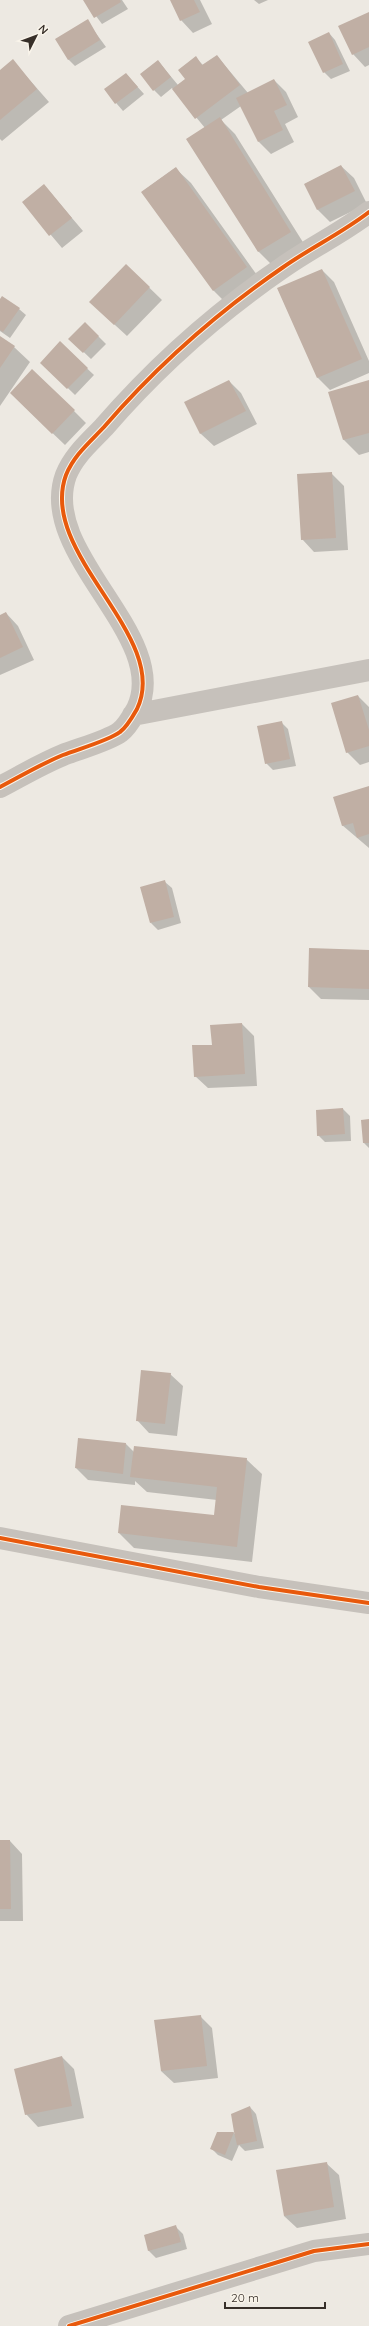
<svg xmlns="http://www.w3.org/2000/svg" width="369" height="2326" viewBox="0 0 369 2326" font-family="Quicksand,sans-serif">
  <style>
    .shadow { fill: #0003 }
    .building { fill: #c0afa4 }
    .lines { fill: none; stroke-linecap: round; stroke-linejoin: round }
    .street { stroke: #c6c1bb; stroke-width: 22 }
    .cycleway-casing { stroke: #f9f4ea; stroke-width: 6 }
    .cycleway { stroke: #e8590c; stroke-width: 4 }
  </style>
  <rect width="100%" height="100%" fill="#ede9e2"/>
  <path class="shadow" d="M84,0h38l6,9 -26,15z
    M171,0h29l12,24 -19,9 -12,-13z
    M254,0h14l-9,4z
    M369,13v52l-4,2 -12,-13z
    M87,21l19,26 -31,19 -7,-7z
    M329,33l6,7 15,31 -19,8 -7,-7z
    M217,56l31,37 26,-13 12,12 12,25 -13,7 9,18 -23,12 -12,-12 -18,-36 -20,14 14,14 71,113 -32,20 -16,-16 -53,-123 -33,-40 -11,9 -7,-7 4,-29 20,24 8,-6 9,-22 9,9z
    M13,61l36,41 -47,39 -2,-2v-68z
    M126,74l18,20 -21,17 -18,-21z
    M341,166l13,12 13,26 -37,18 -12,-12 -13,-26z
    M175,168l16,15 71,99 -33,24 -15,-15 -72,-99z
    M44,185l39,46 -21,17 -39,-46z
    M126,265l36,35 -35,36 -24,-22z
    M322,270l12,12 35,79v12l-39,17 -12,-12 -40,-89z
    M0,301l19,8 7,6 -16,23 -10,-7z
    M85,323l21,21 -15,15 -21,-20z
    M0,337l14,10 16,15 -30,44z
    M60,343l34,32 -19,20 -33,-32z
    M229,381l12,12 16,31 -43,22 -13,-12 -15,-31z
    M369,381v71l-10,3 -15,-15 -14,-47z
    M23,405l51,6 12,12 -21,22z
    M331,473l13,13 4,64 -34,2 -12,-13z
    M6,613l12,13 16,34 -34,15v-59z
    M358,696l11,11v55l-9,3 -13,-13z
    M281,722l7,7 8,37 -23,4 -7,-7z
    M369,787v61l-27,-23z
    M165,882l7,6 9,35 -23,7 -7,-7z
    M369,951v49l-48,-1 -12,-12z
    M242,1024l12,12 3,50 -49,2 -13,-12z
    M343,1109l7,7 1,25 -26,1 -7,-7z
    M369,1120v28l-5,-5z
    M170,1374l13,12 -6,50 -28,-3 -12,-13z
    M126,1444l8,8 112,7 16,15 -10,88 -118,-14 -15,-15 96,-17 2,-16 -70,-8 -12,-11v4l-47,-5 -12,-12z
    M0,1841h10l12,13 1,67h-23z
    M200,2016l12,12 6,50 -44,5 -13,-12z
    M62,2057l12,12 10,49 -46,9 -12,-13z
    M250,2107l6,7 8,34 -19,3 -6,-6 -7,16 -14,-6 -7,-7 7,-15h16l2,2z
    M326,2163l13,12 7,44 -49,9 -13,-12z
    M176,2227l7,7 4,15 -31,9 -7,-7 -4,-16z"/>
  <path class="building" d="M83,0h37l1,2 -27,16z
    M170,0h24l6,12 -20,9z
    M369,12v35l-17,8 -14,-29z
    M88,19l12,21 -32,20 -13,-21z
    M329,32l14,32 -20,9 -15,-31z
    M217,55l23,30 -45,34 -23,-30 13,-10 -7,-9 18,-14 6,9z
    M13,59l24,30 -37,31v-50z
    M158,60l13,17 -18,14 -13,-17z
    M126,73l12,14 -23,17 -11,-15z
    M274,79l13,26 -13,6 9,19 -25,12 -22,-44z
    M220,117l71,115 -33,20 -72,-113z
    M341,165l14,26 -38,19 -13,-26z
    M176,167l71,100 -34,24 -72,-99z
    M44,184l28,34 -23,18 -27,-34z
    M126,264l24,23 -36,38 -25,-23z
    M322,269l40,90 -45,19 -40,-90z
    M2,296l18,12 -17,24 -3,-2v-31z
    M85,322l14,14 -16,17 -15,-14z
    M0,336l15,10 -15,22z
    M60,341l28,27 -21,21 -27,-26z
    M32,369l43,41 -23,24 -42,-41z
    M229,380l17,31 -46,23 -16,-32z
    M369,380v53l-26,7 -15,-48z
    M332,472l4,66 -35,2 -4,-66z
    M6,612l17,35 -23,11v-43z
    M358,695l11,35v16l-23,7 -15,-50z
    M282,721l8,38 -25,5 -8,-38z
    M369,786v48l-12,4 -4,-15 -11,3 -9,-29z
    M165,880l9,37 -24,6 -10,-36z
    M309,948l60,2v39l-61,-2z
    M242,1023l3,51 -51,3 -2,-32h20l-2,-20z
    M343,1108l2,26 -28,2 -1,-26z
    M369,1119v24h-6l-2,-23z
    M141,1370l30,3 -6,51 -29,-3z
    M78,1438l48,5 -3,31 -48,-6z
    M134,1446l113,12 -10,89 -119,-14 3,-28 93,10 3,-28 -87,-10z
    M0,1840h10l1,69h-11z
    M201,2015l6,51 -46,5 -7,-51z
    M62,2056l10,50 -47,9 -11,-46z
    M250,2106l7,35 -20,4 -3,-13 -9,23 -15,-6 7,-17h17l-3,-18z
    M327,2162l7,45 -50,9 -8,-46z
    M176,2225l5,17 -33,9 -4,-16z"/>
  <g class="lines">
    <path class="street" d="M133,715l236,-45
      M0,787c21,-11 41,-23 63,-32 15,-6 45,-14 57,-23 7,-5 13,-16 17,-23 35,-73 -100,-155 -71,-234 8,-20 24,-33 38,-48 51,-59 114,-115 178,-159 28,-20 60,-35 87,-56
      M0,1538l259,49 110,16
      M69,2326l245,-75 55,-7"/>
    <g class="cycleway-casing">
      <path id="cycleway" d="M0,787c21,-11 41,-23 63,-32 15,-6 45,-14 57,-23 7,-5 13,-16 17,-23 35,-73 -100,-155 -71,-234 8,-20 24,-33 38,-48 51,-59 114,-115 178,-159 28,-20 60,-35 87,-56
        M0,1538l259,49 110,16
        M69,2326l245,-75 55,-7"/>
    </g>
    <use href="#cycleway" class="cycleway"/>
  </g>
  <g transform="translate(36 36) rotate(48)" stroke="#f9f4ea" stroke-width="3" paint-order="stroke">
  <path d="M0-3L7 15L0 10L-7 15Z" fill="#372f29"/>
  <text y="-6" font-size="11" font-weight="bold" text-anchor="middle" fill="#372f29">N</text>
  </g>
  <path d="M225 2302v6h100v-6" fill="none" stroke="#372f29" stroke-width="2"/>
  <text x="231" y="2302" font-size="12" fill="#372f29" stroke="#f9f4ea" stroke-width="3" paint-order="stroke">20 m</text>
</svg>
